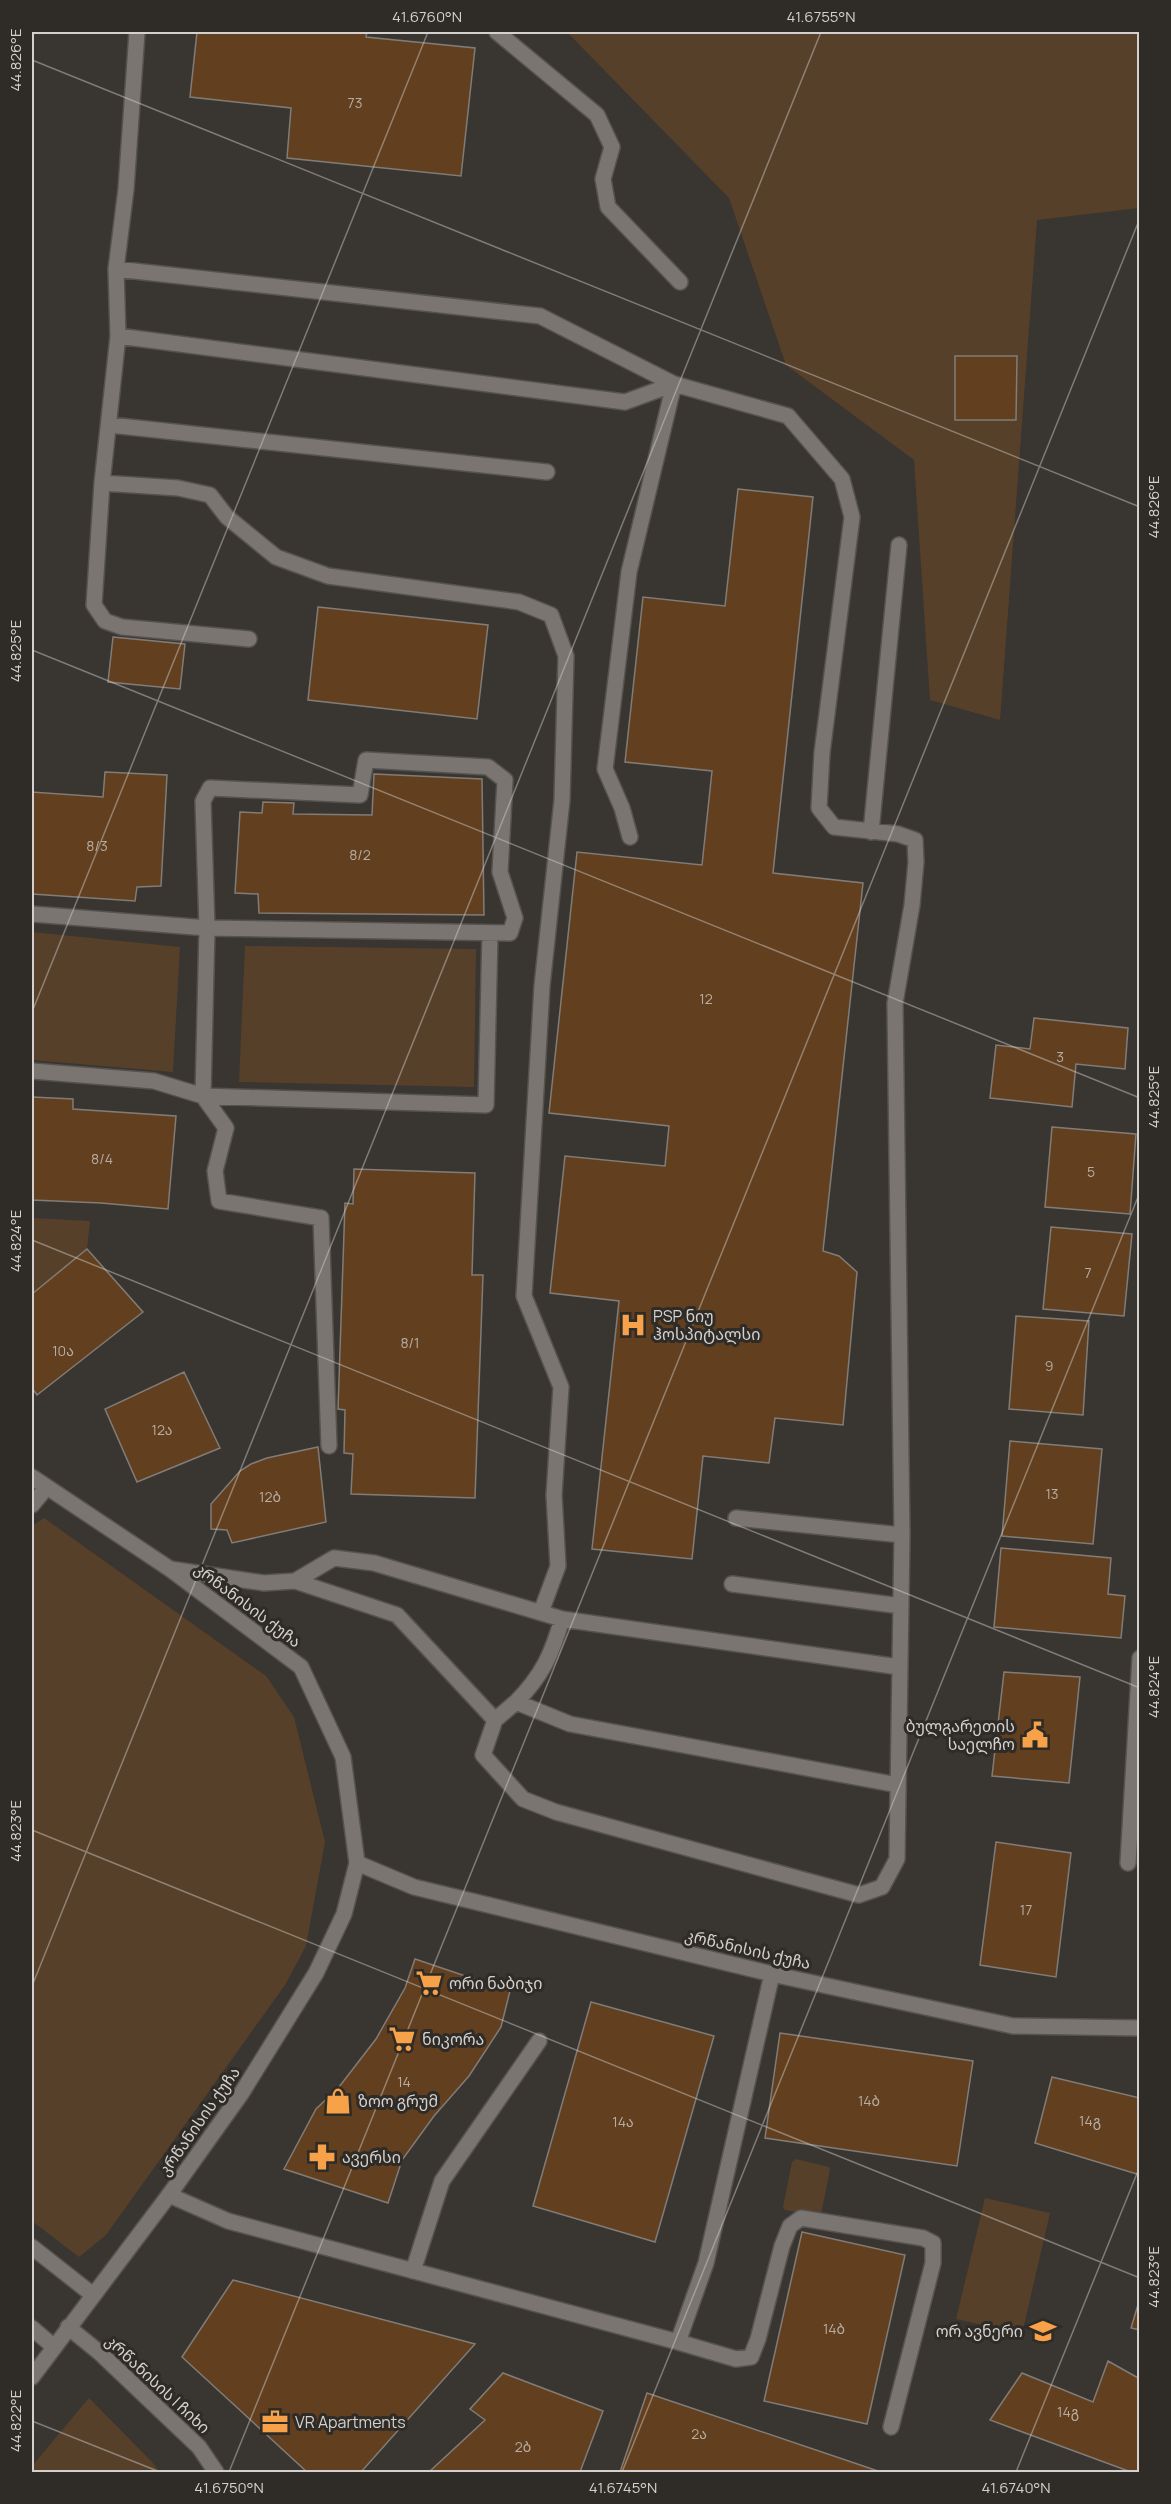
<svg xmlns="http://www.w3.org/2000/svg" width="1171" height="2504" viewBox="0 0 1171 2504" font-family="Manrope,'Noto Sans Georgian',sans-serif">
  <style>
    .green { fill: #57402a }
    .building { fill: #62401f; stroke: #817c78; stroke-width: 1.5 }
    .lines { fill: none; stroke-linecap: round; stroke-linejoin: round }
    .service-casing { stroke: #56524f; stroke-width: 18 }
    .minor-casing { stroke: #56524f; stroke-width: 18 }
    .tertiary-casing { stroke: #56524f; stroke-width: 18 }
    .service { stroke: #7a7571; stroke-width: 15 }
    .minor { stroke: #7a7571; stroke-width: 15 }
    .tertiary { stroke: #7a7571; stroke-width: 15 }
    .ticks { fill: none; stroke: #d3d0ce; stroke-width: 1.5; stroke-opacity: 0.45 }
    .labels { text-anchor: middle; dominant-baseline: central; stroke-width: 6; stroke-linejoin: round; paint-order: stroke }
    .number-label { font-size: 14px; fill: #b7aca2 }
    .poi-label { font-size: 16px; fill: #d3d0ce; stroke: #2f2b27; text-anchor: start }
    .street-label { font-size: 16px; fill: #d3d0ce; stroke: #2f2b27 }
    .neatline { fill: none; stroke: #d3d0ce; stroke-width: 2 }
    .ticks-label { font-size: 15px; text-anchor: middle; fill: #d3d0ce }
  </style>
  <rect width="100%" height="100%" fill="#393531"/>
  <path class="green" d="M567,32h572v176l-102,12 -37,500 -70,-20 -16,-240 -128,-95 -57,-167z
    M32,932l148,15 -7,125 -141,-12z
    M245,946l231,3 -2,138 -235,-5z
    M32,1218l58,3 -3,28 -55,45z
    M44,1518l222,158 28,41 31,125 -19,104 -21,39 -179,250 -27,22 -47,-36v-695z
    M796,2159l33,8 1,3 -9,44 -3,2 -33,-6 -2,-3 9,-45z
    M985,2198l65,15 -28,121 -66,-15z
    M89,2398l63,64 8,10h-128v-6z"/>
  <path class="building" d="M197,32h170l-1,5 109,11 -14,128 -174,-18 4,-50 -101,-11z
    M955,356h62l-1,64h-61z
    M738,489l75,8 -40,376 90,10 -40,368 16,5 18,16 -14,153 -68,-7 -6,45 -66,-7 -11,103 -100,-10 27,-248 -69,-8 15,-137 100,10 4,-40 -120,-13 28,-261 125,13 10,-94 -87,-9 18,-165 82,9z
    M318,607l170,18 -11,94 -169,-19z
    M113,637l72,7 -5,45 -72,-7z
    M105,772l62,3 -6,111 -24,1 -2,14 -103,-7v-102l71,5z
    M374,774l108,5 2,136 -225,-2 -1,-19 -23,-1 5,-81 22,1 1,-11 31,1 -1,11 79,1z
    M1034,1018l94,10 -3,41 -49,-5 -4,43 -82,-9 6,-53 34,4z
    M32,1097l41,2v10l103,7 -8,93 -67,-6 -69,-3z
    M1052,1127l84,7 -6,80 -85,-7z
    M354,1169l121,4 -3,102h11l-8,223 -124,-4 2,-40 -9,-1 1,-43 -7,-1 7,-206 8,1z
    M1051,1227l81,7 -8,82 -81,-7z
    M87,1249l56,63 -106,83 -5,-7v-94z
    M1016,1316l73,5 -6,94 -74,-6z
    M184,1372l36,76 -83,34 -32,-73z
    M1010,1441l92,8 -9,95 -91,-8z
    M318,1447l8,75 -94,21 -5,-13 -16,-1v-25l29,-33 11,-7 16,-6z
    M1001,1548l110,10 -3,36 17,2 -4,42 -127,-11z
    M1004,1672l76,5 -11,106 -77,-7z
    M996,1842l75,11 -15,124 -76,-12z
    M415,1959l95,32 -9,36 -32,49 -35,40 -32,44 -14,43 -104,-34 32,-60 23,-22 37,-48 29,-51z
    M591,2002l123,34 -59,206 -122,-36z
    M780,2033l193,28 -16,105 -192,-28z
    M1052,2077l88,21v77l-105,-32z
    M802,2232l103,23 -38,169 -103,-23z
    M233,2280l242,64 -114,128h-54l-125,-115z
    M1140,2298v32l-9,-2z
    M1108,2361l32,18v93h-9l-141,-52 32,-47 71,29z
    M503,2373l100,38 -23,61h-151l56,-52 -15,-11z
    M647,2393l234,79h-261z"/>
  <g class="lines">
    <g class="service-casing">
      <path id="service" d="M137,32l-11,157 -10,80 2,67 -16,147 76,5 32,7 17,22 49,40 52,19 191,26 32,13 15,41 -4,144 -20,186 -18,310 37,91 -7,108 4,71 -17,46
        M497,32l100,83 15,32 -9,32 5,28 72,75
        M116,269l424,47 134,68 114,32 54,63 10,38 -30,236 -3,55 15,19 64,7 17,6 1,22 -4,43 -17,98 7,532 -5,324 -15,28 -23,8 -303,-83 -33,-13 -40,-44 12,-35
        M118,336l507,66 49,-18 -45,188 -24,197 17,39 8,29
        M110,425l437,47
        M102,483l-8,122 11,16 17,6 127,12
        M871,832l28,-287
        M32,914l175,14 303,5 5,-15 -15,-46 5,-92 -17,-13 -122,-7 -6,35 -150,-7 -7,13 4,127 -4,168 283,9 4,-172
        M32,1071l122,10 49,15 23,32 -11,43 4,30 102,17 8,228
        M32,1505l14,-17
        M736,1518l166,17
        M170,1569l94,14 31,-2 102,34 98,105 21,-18 54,22 328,61
        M295,1581l39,-23 40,5 188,56 337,48
        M732,1584l169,22
        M516,1702c26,-26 36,-48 46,-83
        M357,1863l57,24 358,87 241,52 127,2
        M169,2195l59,26 450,121 28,-79 66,-289
        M32,2247l61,48
        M413,2271l29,-90 97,-140
        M32,2328l22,19
        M678,2342l58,17 15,-2 7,-18 24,-93 8,-20 11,-8 122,20 10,5v20l-42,164"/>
    </g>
    <g class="minor-casing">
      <path id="minor" d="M1128,1863l12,-205
        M68,2327l32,26 99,94 17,25"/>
    </g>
    <g class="tertiary-casing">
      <path id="tertiary" d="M32,1477l138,92 131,98 42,90 14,106 -13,51 -28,59 -75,121 -72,101 -137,182"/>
    </g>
    <use href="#service" class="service"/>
    <use href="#minor" class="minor"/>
    <use href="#tertiary" class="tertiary"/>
  </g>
  <path class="ticks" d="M32,38l2,-6M32,60l1108,447M32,650l1108,448M32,1012l396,-980M32,1240l1108,448M32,1830l1108,448M32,1986l789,-1954M32,2421l128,51M229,2472l911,-2254M622,2472l518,-1280M1016,2472l124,-306"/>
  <defs>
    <g id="hospital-bare" transform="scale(2.07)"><path d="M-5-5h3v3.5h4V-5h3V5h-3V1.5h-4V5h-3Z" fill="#f7a149" stroke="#2f2b27" stroke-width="2.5" paint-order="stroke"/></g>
    <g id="civic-bare" transform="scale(2.07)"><path d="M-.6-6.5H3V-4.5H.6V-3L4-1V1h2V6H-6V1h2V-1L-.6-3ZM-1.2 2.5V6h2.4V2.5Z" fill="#f7a149" stroke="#2f2b27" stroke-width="2.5" paint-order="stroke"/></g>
    <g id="supermarket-bare" transform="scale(2.07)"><path d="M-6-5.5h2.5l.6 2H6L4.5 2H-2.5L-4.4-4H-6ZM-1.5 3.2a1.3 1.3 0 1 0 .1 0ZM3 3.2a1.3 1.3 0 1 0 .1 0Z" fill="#f7a149" stroke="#2f2b27" stroke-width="2.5" paint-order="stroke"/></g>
    <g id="shop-bare" transform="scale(2.07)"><path d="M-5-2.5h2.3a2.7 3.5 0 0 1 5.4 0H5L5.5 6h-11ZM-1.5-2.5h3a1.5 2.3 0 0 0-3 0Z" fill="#f7a149" stroke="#2f2b27" stroke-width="2.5" paint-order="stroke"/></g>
    <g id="pharmacy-bare" transform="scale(2.07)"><path d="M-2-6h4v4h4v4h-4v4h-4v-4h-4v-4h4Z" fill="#f7a149" stroke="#2f2b27" stroke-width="2.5" paint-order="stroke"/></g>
    <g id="school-bare" transform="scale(2.07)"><path d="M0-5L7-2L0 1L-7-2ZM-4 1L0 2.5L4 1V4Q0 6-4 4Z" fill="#f7a149" stroke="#2f2b27" stroke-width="2.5" paint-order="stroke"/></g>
    <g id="office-bare" transform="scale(2.07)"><path d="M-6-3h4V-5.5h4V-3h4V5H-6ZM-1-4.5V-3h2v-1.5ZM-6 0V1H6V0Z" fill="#f7a149" stroke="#2f2b27" stroke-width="2.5" paint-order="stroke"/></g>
  </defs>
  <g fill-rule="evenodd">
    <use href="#hospital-bare" x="633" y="1325"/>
    <use href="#civic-bare" x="1035" y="1735"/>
    <use href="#supermarket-bare" x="429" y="1983"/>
    <use href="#supermarket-bare" x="402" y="2039"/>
    <use href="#shop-bare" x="338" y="2101"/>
    <use href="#pharmacy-bare" x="322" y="2157"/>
    <use href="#school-bare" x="1043" y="2331"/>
    <use href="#office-bare" x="275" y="2422"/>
  </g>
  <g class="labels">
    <g class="number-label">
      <text x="355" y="102">73</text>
      <text x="97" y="845">8/3</text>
      <text x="360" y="854">8/2</text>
      <text x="706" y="998">12</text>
      <text x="1060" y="1056">3</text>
      <text x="102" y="1158">8/4</text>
      <text x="1091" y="1171">5</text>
      <text x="1088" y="1272">7</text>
      <text x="410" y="1342">8/1</text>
      <text x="63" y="1350">10ა</text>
      <text x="1049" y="1365">9</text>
      <text x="162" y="1429">12ა</text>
      <text x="1052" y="1493">13</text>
      <text x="270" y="1496">12ბ</text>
      <text x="1026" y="1909">17</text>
      <text x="404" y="2081">14</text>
      <text x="869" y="2100">14ბ</text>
      <text x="1090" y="2120">14გ</text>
      <text x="623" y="2121">14ა</text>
      <text x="834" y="2328">14ბ</text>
      <text x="1068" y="2411">14გ</text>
      <text x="699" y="2433">2ა</text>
      <text x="523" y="2446">2ბ</text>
    </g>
    <g class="poi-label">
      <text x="653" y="1316">PSP ნიუ<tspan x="653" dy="18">ჰოსპიტალსი</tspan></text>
      <text x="1015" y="1726" text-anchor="end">ბულგარეთის<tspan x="1015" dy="18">საელჩო</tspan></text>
      <text x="449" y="1983">ორი ნაბიჯი</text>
      <text x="422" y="2039">ნიკორა</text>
      <text x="358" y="2101">ზოო გრუმ</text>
      <text x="342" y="2157">ავერსი</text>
      <text x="1023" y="2331" text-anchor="end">ორ ავნერი</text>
      <text x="295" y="2422">VR Apartments</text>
    </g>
    <g class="street-label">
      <text transform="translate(248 1605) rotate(37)">კრწანისის ქუჩა</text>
      <text transform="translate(748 1949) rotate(13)">კრწანისის ქუჩა</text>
      <text transform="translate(199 2121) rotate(-55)">კრწანისის ქუჩა</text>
      <text transform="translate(158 2384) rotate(43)">კრწანისის I ჩიხი</text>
    </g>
  </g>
  <rect width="1171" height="2504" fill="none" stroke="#2f2b27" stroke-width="66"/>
  <rect x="33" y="33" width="1105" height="2438" class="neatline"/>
  <g class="ticks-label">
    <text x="427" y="22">41.6760°N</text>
    <text x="821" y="22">41.6755°N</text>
    <text transform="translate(16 60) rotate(-90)" y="5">44.826°E</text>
    <text transform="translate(1154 507) rotate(-90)" y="5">44.826°E</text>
    <text transform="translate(16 651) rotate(-90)" y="5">44.825°E</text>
    <text transform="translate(1154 1097) rotate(-90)" y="5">44.825°E</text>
    <text transform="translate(16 1241) rotate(-90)" y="5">44.824°E</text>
    <text transform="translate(1154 1687) rotate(-90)" y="5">44.824°E</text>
    <text transform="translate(16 1831) rotate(-90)" y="5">44.823°E</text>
    <text transform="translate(1154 2277) rotate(-90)" y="5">44.823°E</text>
    <text transform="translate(16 2421) rotate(-90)" y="5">44.822°E</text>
    <text x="229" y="2493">41.6750°N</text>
    <text x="623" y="2493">41.6745°N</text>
    <text x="1016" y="2493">41.6740°N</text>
  </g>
</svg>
